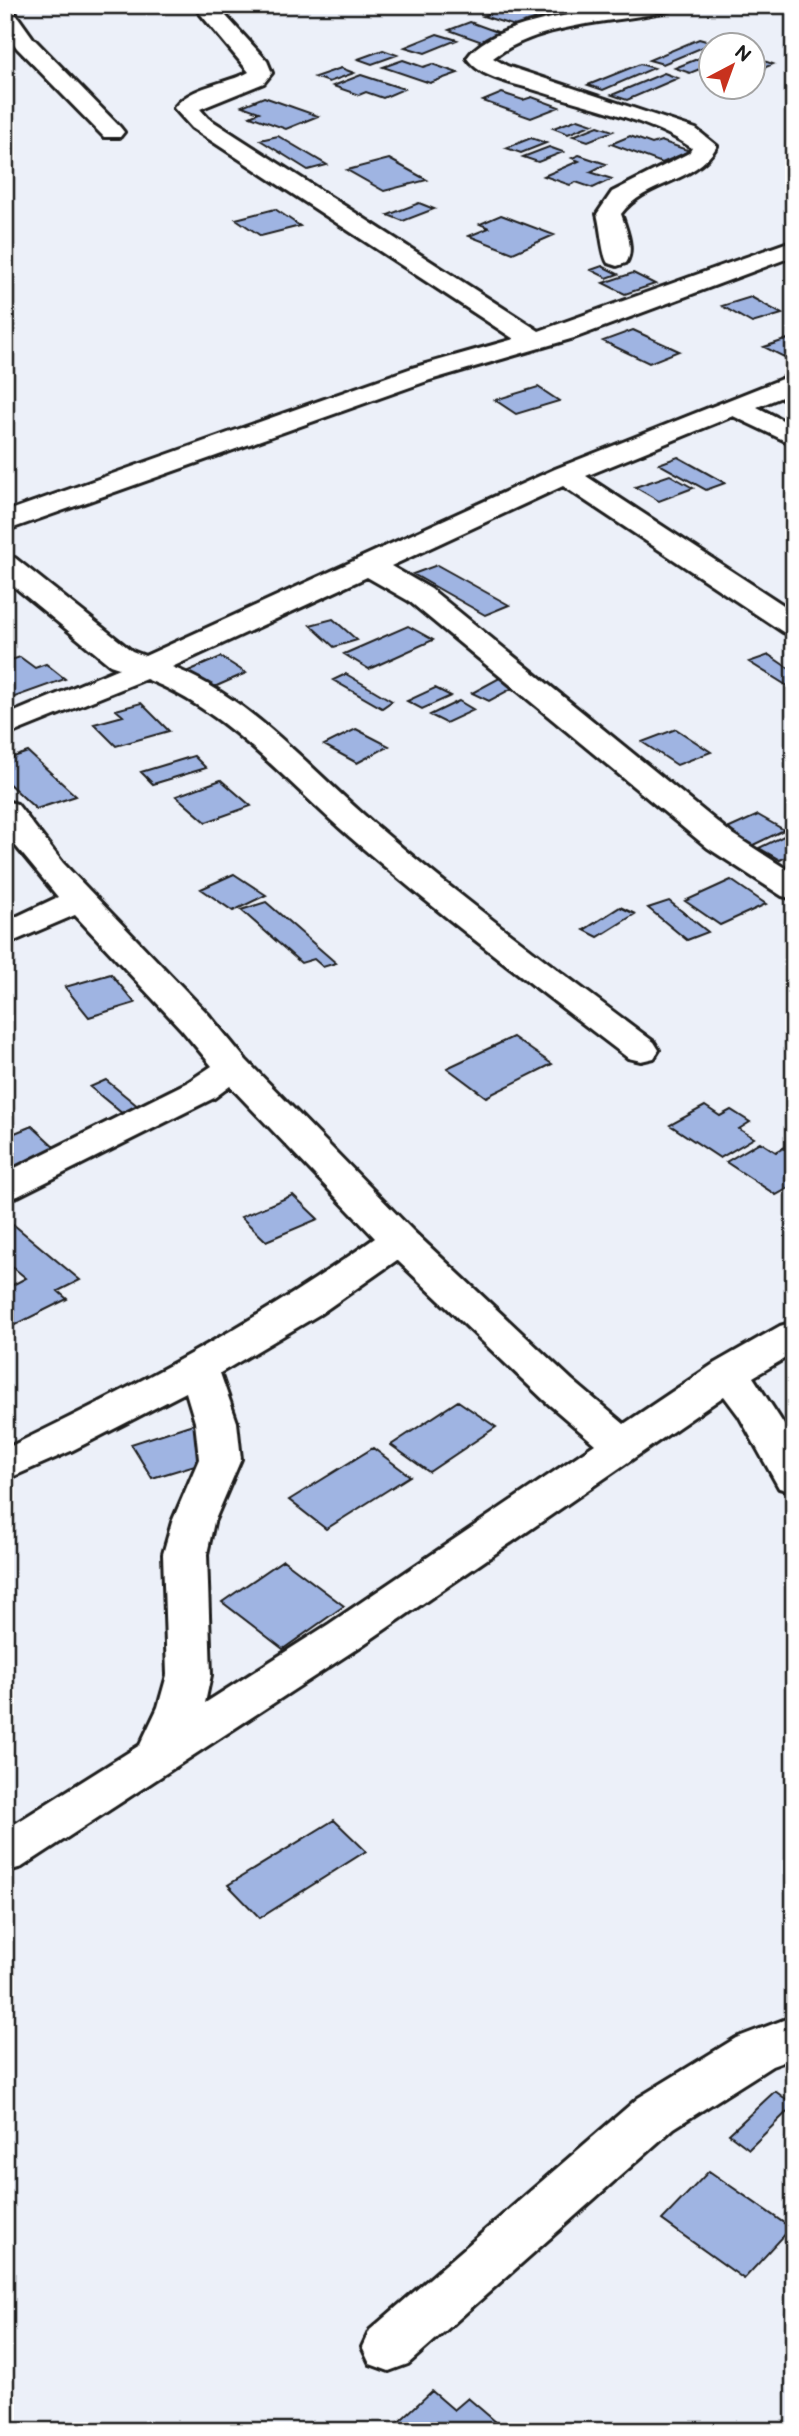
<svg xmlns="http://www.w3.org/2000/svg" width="799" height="2436" viewBox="0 0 799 2436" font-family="'Balsamiq Sans',sans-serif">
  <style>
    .building { fill: #9fb4e2; stroke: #1c1c1c; stroke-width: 2 }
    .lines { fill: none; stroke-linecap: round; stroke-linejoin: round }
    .minor-casing { stroke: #1c1c1c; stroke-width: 6 }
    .minor { fill: #fff; fill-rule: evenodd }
  </style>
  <rect width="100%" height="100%" fill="#ecf0f9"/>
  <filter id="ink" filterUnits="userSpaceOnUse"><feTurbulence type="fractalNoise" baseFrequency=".0143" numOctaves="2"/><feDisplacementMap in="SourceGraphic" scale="14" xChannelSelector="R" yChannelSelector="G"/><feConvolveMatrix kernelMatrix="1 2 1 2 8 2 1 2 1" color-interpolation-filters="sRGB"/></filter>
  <g filter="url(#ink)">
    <path class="building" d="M507,6l35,11 -24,10 -35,-11z
      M470,22l33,12 -21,8 -33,-12z
      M437,34l20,6 -32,13 -20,-6z
      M699,39l14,4 -50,21 -14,-4z
      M383,50l14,5 -25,9 -14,-5z
      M712,53v11l-22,9 -15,-5z
      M758,59l15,5 -19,8v-11z
      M403,60l20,7 9,-3 26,9 -28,10 -47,-16z
      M640,64l14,4 -51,22 -15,-5z
      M341,68l13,5 -25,9 -14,-5z
      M664,73l14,5 -51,22 -15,-5z
      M361,75l43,14 -21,9 -17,-6 -7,3 -26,-9z
      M502,93l21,7 9,-3 27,10 -28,11 -48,-17z
      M264,97l54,19 -32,13 -36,-13 9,-4 -17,-6z
      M578,119l15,5 -25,10 -15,-6z
      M598,126l15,5 -25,10 -15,-5z
      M278,136l49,29 -19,5 -48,-30z
      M630,136l22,8 9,-3 29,10 -28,12 -51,-19z
      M531,138l15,5 -25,10 -15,-5z
      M549,147l14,5 -25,10 -15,-5z
      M579,155l27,9 -16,8 22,7 -19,9 -17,-6 -6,3 -26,-9 35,-15 -7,-3z
      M389,159l38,21 -43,11 -37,-21z
      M419,203l15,6 -31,12 -15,-6z
      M275,209l25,17 -39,10 -25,-17z
      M501,215l53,20 -41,18 -44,-17 20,-8 -9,-4z
      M602,266l16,8 -11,4 -16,-8z
      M633,273l22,11 -30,10 -22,-11z
      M751,297l31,17 -30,9 -30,-17z
      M633,330l46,21 -30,12 -46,-22z
      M794,337v25l-30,-15z
      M538,387l21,14 -43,13 -21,-14z
      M678,457l47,26 -19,7 -47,-26z
      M670,475l23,13 -34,13 -24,-14z
      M437,565l72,40 -24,10 -72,-41z
      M333,619l24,21 -23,7 -24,-22z
      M408,626l25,14 -64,29 -25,-15z
      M769,655l25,17v18l-45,-28z
      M20,657l15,11 11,-4 19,15 -53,19 -7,-5v-31z
      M221,657l25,16 -34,15 -26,-16z
      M346,674l46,27 -10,7 -49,-28z
      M505,675l17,8 -33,18 -17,-8z
      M435,688l16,8 -29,13 -15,-8z
      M459,701l15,9 -28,13 -16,-8z
      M141,703l28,28 -53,15 -22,-22 29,-8 -7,-6z
      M356,729l33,17 -32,17 -33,-18z
      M676,729l35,23 -34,13 -35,-23z
      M28,752l48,44 -40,13 -31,-29v-20z
      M194,756l12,12 -53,16 -12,-12z
      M221,780l30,26 -45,16 -30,-26z
      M758,815l26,15 -35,17 -26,-16z
      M794,831v22l-14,7 -21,-12z
      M234,874l32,21 -33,16 -32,-22z
      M731,880l35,24 -46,21 -35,-24z
      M669,901l39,31 -21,8 -39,-32z
      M266,902l70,61 -13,4 -9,-8 -13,4 -60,-53z
      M620,907l15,7 -37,23 -14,-7z
      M111,974l24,29 -46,14 -24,-30z
      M513,1037l39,27 -66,33 -39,-29z
      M106,1080l39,32 -16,7 -39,-32z
      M705,1106l15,10 11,-6 19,12 -11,7 15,9 -34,20 -50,-33z
      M32,1126l25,23 -52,22v-34z
      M760,1142l16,10 11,-6 7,4v35l-18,10 -50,-33z
      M293,1195l25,24 -52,22 -25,-24z
      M14,1225l66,55 -22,11 9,8 -62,31v-41l21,-11 -21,-17v-32z
      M458,1401l38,26 -67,45 -38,-27z
      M193,1424l22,35 -63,19 -21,-34z
      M373,1448l37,28 -84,53 -37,-29z
      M283,1560l61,46 -61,43 -61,-47z
      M334,1820l32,31 -106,67 -32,-33z
      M775,2091l19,14 -45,44 -20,-15z
      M709,2171l82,57 -47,51 -82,-59z
      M432,2391l22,19 14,-12 28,24 -9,9h-98z"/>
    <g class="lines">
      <g class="minor-casing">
        <path id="minor" d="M193,5h23l51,56 5,12 -8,10 -64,26 8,9 331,213 255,-91v16l-220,82 -144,42 -425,151v-19l407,-144 102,-29 -322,-211 -18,-20c16,-22 53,-24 75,-36z
          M633,5h41l-3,5c-59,14 -128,11 -178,48l14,8 189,63 21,17c-22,38 -72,35 -96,68 5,14 14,36 5,49l-9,3 -9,-3c-6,-8 -7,-36 -11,-49l15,-22 77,-39 3,-5c-39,-28 -111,-43 -157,-58 -22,-7 -55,-12 -68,-32 27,-39 122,-45 166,-53z
          M5,9l8,1 20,28 87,89 4,5 -4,5h-16l-87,-89 -12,-17z
          M794,374v18l-37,15 37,19v19l-61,-29 -147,60 208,136v23l-11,-3 -220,-146 -172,80 40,23 301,245 62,40v25l-12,-3 -74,-48 -299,-247 -42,-24 -195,90c79,31 137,101 201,156 90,77 186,148 281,219l5,8 -5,8 -13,3 -13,-3c-94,-72 -188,-143 -278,-221 -65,-56 -122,-126 -204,-158l-141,57v-20l114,-48 -9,-3 -105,-86v-24l10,3 117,93 13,5 410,-187z
          M5,801l12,3 46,59 145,151 38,46 167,171 159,149 52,44 91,-61 65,-37 14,-4v31l-41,24 41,63v52l-15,-4 -40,-72 -15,-20 -363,250 -339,221 -17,5v-42l135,-85 18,-38 9,-32 -4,-121 9,-32 27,-63 -4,-37 -9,-30 -115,59 -66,29v-31c129,-62 254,-128 370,-211l-145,-152 -16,12 -196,98 -13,4v-27l183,-91 24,-16 -30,-36 -107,-115 -70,30v-23l53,-25 -53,-64zM397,1260l147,140 51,44 -266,180 -124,79 6,-28 -4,-121 7,-32 27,-63 -4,-37 -17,-49 100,-59z
          M794,2016v42l-22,8 -98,62 -266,236 -19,7 -19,-7 -8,-17 8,-17 268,-232 98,-60z"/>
      </g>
      <use href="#minor" class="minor"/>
    </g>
  </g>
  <rect width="799" height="2436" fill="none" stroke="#fff" stroke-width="28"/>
  <rect x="14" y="14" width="771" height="2408" fill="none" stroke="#1c1c1c" stroke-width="2.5" filter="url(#ink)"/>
  <g transform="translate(732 66) rotate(41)"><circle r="33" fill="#ffffff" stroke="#a4a4a4" stroke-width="2"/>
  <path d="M0-5L12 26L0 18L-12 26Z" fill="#c8321e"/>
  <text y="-10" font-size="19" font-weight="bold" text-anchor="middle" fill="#1c1c1c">N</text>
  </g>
</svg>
